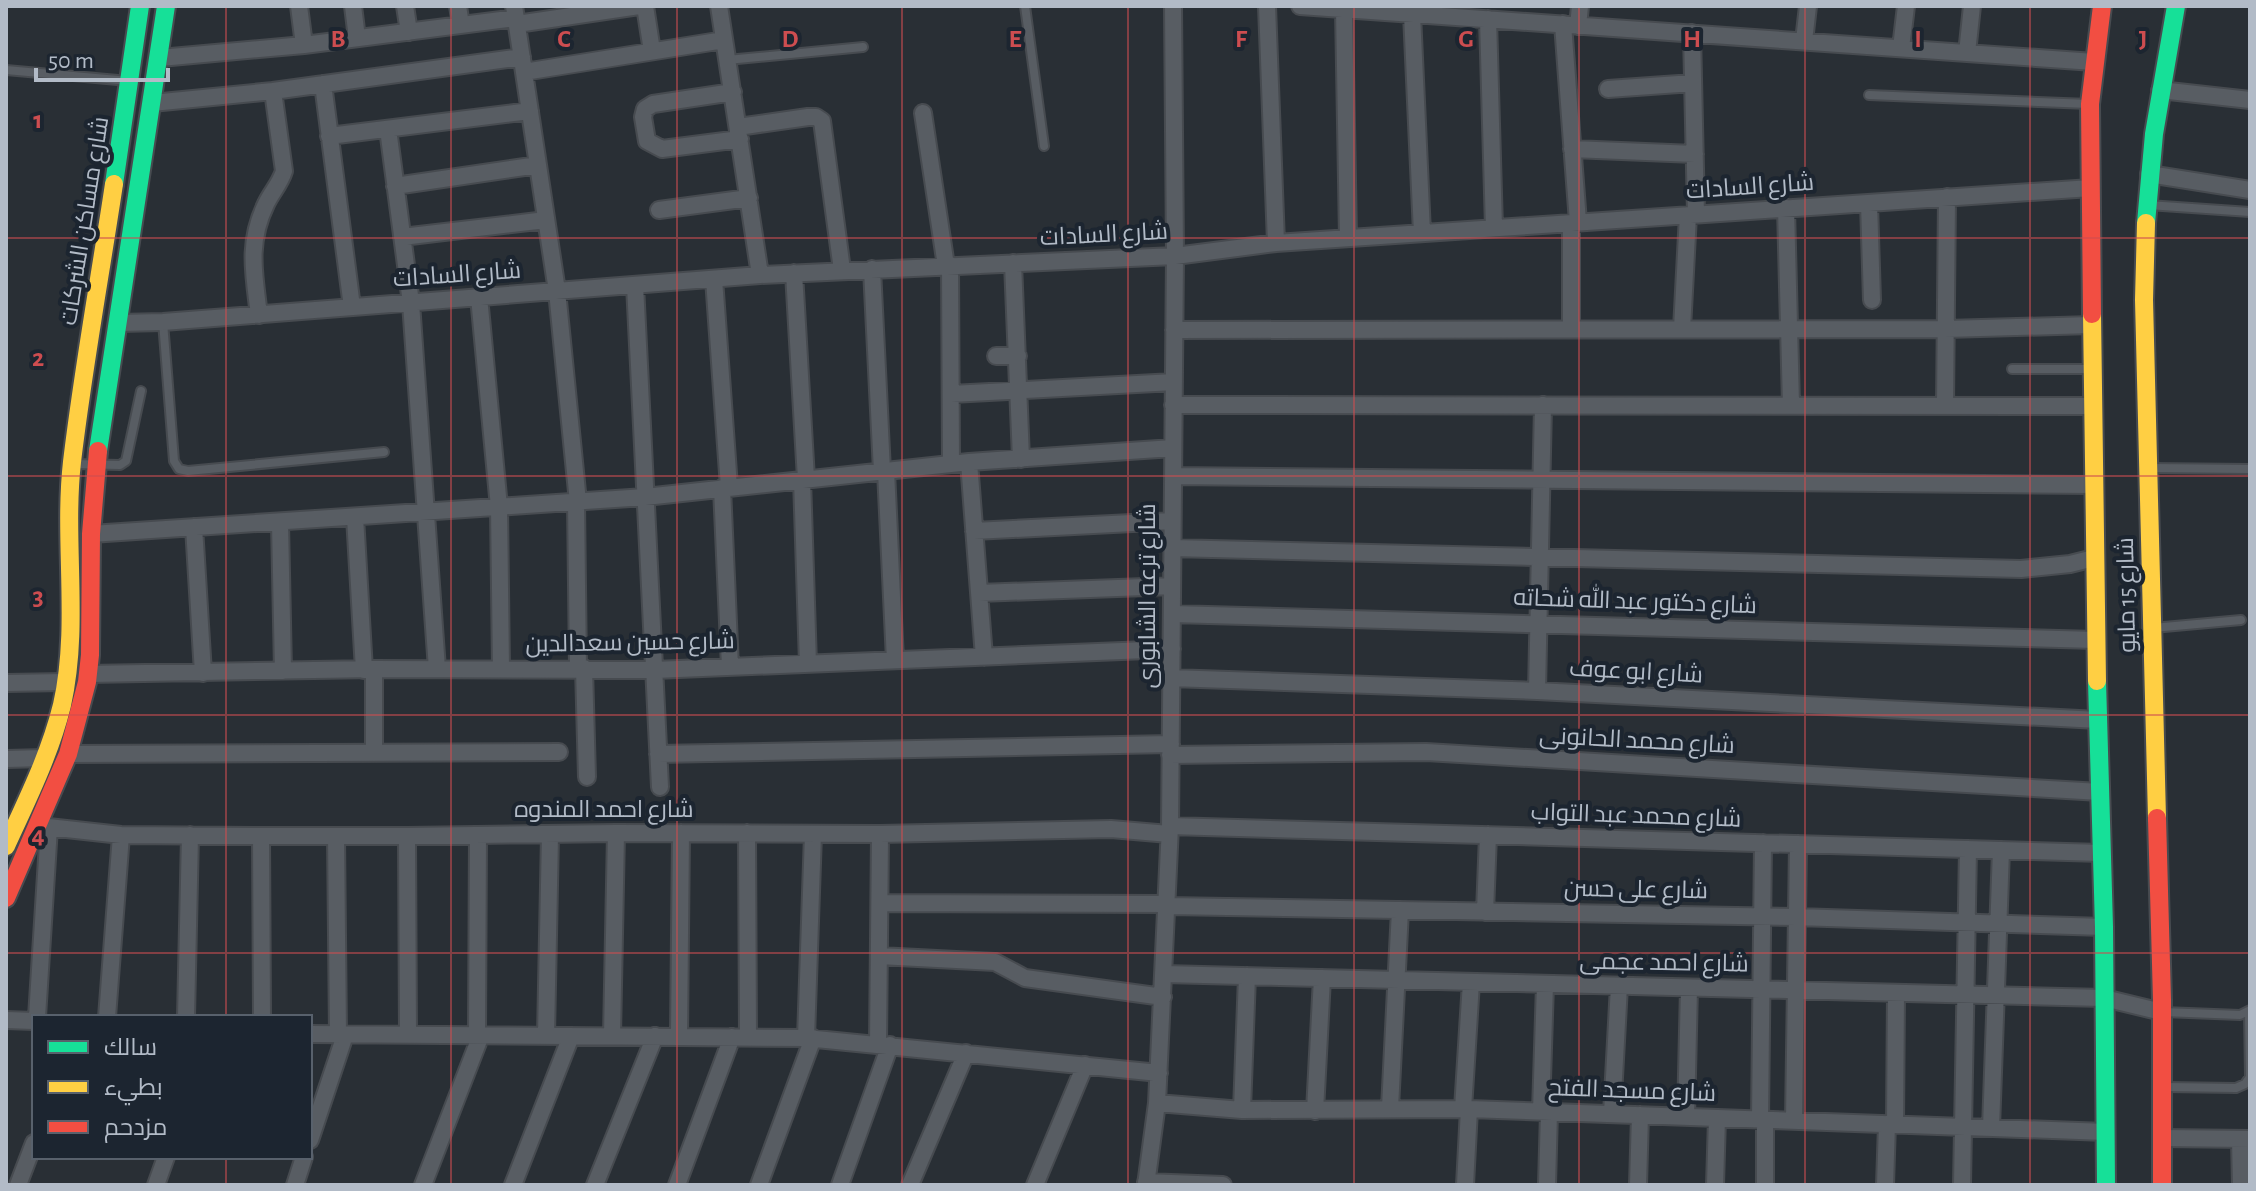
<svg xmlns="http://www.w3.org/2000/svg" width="2256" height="1191" viewBox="0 0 2256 1191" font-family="'Alegreya Sans',Cairo,sans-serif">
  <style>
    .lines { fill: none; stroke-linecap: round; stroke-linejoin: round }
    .lane-casing { stroke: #474b50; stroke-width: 12 }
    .street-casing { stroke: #474b50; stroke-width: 20 }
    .fast-casing { stroke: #474b50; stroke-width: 22 }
    .slow-casing { stroke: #474b50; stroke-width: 22 }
    .jam-casing { stroke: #474b50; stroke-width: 22 }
    .lane { stroke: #585d63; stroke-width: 8 }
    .street { stroke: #585d63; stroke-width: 16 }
    .fast { stroke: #16e098; stroke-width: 18 }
    .slow { stroke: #ffcf43; stroke-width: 18 }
    .jam { stroke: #f24e42; stroke-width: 18 }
    .grid { fill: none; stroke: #cd4d50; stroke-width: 2; stroke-opacity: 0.55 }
    .labels { text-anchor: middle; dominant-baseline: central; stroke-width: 8; stroke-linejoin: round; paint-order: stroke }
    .street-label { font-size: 24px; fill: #b2bbc7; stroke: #1c2530 }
    .grid-label { font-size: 26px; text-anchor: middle; font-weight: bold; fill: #cd4d50; stroke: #1c2530; stroke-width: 8; stroke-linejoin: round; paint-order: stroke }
  </style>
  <rect width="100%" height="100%" fill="#292f35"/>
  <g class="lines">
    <g class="lane-casing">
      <path id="lane" d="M1025,6l19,140
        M727,60l136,-13
        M6,70l123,11
        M1869,95l220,9
        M2148,205l102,7
        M163,322l11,139 5,8 9,2 196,-19
        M2012,369h80
        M73,464l47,1 6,-4 15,-70
        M2149,468l101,1
        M2153,628l88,-8
        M2163,1012l77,3 10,-5
        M2166,1087l70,1 9,-4 5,-7 -1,-66"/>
    </g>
    <g class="street-casing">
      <path id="street" d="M299,6l5,39
        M353,6l4,32
        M405,6l4,26
        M458,6l3,19
        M514,6l43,285 21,211
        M645,6l7,45
        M719,6l41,269
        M1267,6l9,237
        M1300,6l794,56
        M1344,9l4,229
        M1412,14l10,219
        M1488,19l6,209
        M517,24l122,-18
        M1563,24l15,198
        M1578,26l2,-20
        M1692,33l4,181
        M1804,41l4,-35
        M1901,48l5,-42
        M1967,53l5,-47
        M160,58l144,-13 212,-27
        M524,72l200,-32
        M323,84l29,223
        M1608,89l85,-6
        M2160,90l90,10
        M733,92l-80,12 -8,5 -2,8 4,24 15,8 78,-10
        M152,103l121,-12 249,-34
        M923,113l23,153
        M738,127l70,-10h8l6,4 20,149
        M388,129l23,174 26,366
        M329,136l201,-25
        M1572,149l123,5
        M2149,174l101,16
        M395,186l143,-21
        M1869,203l3,97
        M1786,208l5,197
        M659,210l90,-12
        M402,237l144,-17
        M1013,263l8,196
        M950,265l1,199
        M872,269l10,202
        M794,273l12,206
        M714,279l15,208
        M635,285l25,502
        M479,297l20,210 2,162
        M259,315c-5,-41 -12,-72 7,-111 5,-11 14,-20 18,-33l-11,-80
        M119,323l44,-1 597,-47 415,-19 101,-13 815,-55
        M1571,329v-106
        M1682,329l6,-114
        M1174,330l772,-1 146,-4
        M996,356h22
        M951,394l223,-12
        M1173,405l920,1
        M1945,406l2,-209
        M969,462l15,195
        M886,471l9,189
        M1173,476l921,9
        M802,479l6,185
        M722,488l8,179
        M576,502l2,166
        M355,517l9,153
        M280,523l3,148
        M194,527l9,146
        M974,531l198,-10
        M91,534l554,-37 324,-35 204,-14
        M1172,548l849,21 49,-5 24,-6
        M979,593l193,-7
        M1172,614l924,26
        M584,668l3,109
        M88,674l286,-5 280,1 518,-21
        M1171,678l366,13 561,29
        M6,683l59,-1
        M1537,691l6,-286
        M374,752v-83
        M68,754l491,-2
        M658,754l513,-10
        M1170,755l256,-3 674,40
        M6,759l39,-1
        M39,826l82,9 140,1h146l209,-3 264,1 231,-5 58,5
        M1170,826l932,27
        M747,833l1,204
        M261,836l1,181
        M336,836l2,199
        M407,836l1,199
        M880,903l288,1
        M1168,906l629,11 307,10
        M1485,912l3,-77
        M879,956l116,6 30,16 138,19
        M1164,974l940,24 58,14
        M37,1017l12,-190
        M107,1017l14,-182
        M186,1017l4,-182
        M6,1020l28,1
        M310,1034l496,4 353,35
        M477,1035l1,-200
        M546,1036l4,-201
        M612,1036l4,-203
        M679,1036l2,-203
        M806,1038l7,-204
        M878,1044l2,-210
        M1157,1103l85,7 227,-1 637,23
        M1390,1108l10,-198
        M1463,1109l8,-127
        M1242,1110l5,-134
        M1315,1111l7,-133
        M1541,1112l4,-128
        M1612,1114l7,-128
        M1686,1117l3,-129
        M1760,1120l3,-277
        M1794,1121l4,-277
        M1895,1124l1,-131
        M1991,1128l10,-278
        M2162,1138l88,1
        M2240,1139l1,46
        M310,1140l35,-105
        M1146,1182l77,3
        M18,1185l16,-42
        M156,1185l10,-28
        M295,1185l9,-28
        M423,1185l58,-150
        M513,1185l58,-149
        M595,1185l60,-149
        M677,1185l55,-148
        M759,1185l54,-147
        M840,1185l50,-140
        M910,1185l56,-132
        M1035,1185l50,-120
        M1146,1185l11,-82 13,-277 5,-570 -2,-250
        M1465,1185l4,-76
        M1547,1185l2,-73
        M1638,1185l2,-70
        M1715,1185l2,-67
        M1765,1185v-65
        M1885,1185l2,-61
        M1962,1185l6,-336"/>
    </g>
    <g class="fast-casing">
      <path id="fast" d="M114,184l26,-178
        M2146,223l8,-89 22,-128
        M98,451l68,-445
        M2097,681l7,246 2,258"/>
    </g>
    <g class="slow-casing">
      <path id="slow" d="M2146,223l-2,77 13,518
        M2092,314l5,367
        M6,846c21,-46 44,-92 56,-141 18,-80 1,-163 10,-243 11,-93 28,-185 42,-278"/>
    </g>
    <g class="jam-casing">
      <path id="jam" d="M2092,314l-2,-210 12,-98
        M2157,818l5,182v185
        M6,898l62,-144 19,-72 3,-27 1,-121 7,-83"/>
    </g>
    <use href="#lane" class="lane"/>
    <use href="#street" class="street"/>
    <use href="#fast" class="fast"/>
    <use href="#slow" class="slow"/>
    <use href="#jam" class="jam"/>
  </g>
  <path class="grid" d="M226,6v1011M451,6v1179M677,6v1179M902,6v1179M1128,6v1179M1354,6v1179M1579,6v1179M1805,6v1179M2030,6v1179M6,238h2244M6,476h2244M6,715h2244M6,953h2244M226,1157v28"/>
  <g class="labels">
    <g class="street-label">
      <text transform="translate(1750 187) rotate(-4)">شارع السادات</text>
      <text transform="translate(85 221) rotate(-81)">شارع مساكن الشركات</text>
      <text transform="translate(1104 235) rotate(-3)">شارع السادات</text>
      <text transform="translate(457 275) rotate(-4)">شارع السادات</text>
      <text transform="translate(2127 595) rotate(-91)">شارع 15 مايو</text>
      <text transform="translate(1148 596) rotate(-90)">شارع ترعه الشابورى</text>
      <text transform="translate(1635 602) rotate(2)">شارع دكتور عبد الله شحاته</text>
      <text transform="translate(630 643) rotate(-1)">شارع حسين سعدالدين</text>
      <text transform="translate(1636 672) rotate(3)">شارع ابو عوف</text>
      <text transform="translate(1637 741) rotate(3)">شارع محمد الحانونى</text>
      <text x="604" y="810">شارع احمد المندوه</text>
      <text transform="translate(1636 816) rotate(2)">شارع محمد عبد التواب</text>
      <text transform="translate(1636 890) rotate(1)">شارع على حسن</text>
      <text transform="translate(1664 963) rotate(1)">شارع احمد عجمى</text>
      <text transform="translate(1632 1091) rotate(2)">شارع مسجد الفتح</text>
    </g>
  </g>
  <g class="grid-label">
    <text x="338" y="47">B</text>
    <text x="564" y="47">C</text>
    <text x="790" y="47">D</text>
    <text x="1015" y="47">E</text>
    <text x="1241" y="47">F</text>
    <text x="1466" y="47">G</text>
    <text x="1692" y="47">H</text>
    <text x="1918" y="47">I</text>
    <text x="2143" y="47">J</text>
    <text x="38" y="128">1</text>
    <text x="38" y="366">2</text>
    <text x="38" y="605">3</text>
    <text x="38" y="843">4</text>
  </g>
  <rect width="2256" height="1191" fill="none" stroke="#b2bbc7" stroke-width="16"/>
  <rect x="32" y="1015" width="280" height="144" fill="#1c2530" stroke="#58616c" stroke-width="2"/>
  <rect x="48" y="1041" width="40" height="12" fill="#16e098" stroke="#58616c" stroke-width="2"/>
  <text x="104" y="1055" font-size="24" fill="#b2bbc7">سالك</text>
  <rect x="48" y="1081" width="40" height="12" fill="#ffcf43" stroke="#58616c" stroke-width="2"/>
  <text x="104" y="1095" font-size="24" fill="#b2bbc7">بطيء</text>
  <rect x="48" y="1121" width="40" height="12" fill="#f24e42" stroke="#58616c" stroke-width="2"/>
  <text x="104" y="1135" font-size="24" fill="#b2bbc7">مزدحم</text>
  <path d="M36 68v12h132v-12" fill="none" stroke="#b2bbc7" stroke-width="4"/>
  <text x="48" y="68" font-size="24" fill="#b2bbc7" stroke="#1c2530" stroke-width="6" paint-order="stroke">50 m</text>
</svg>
